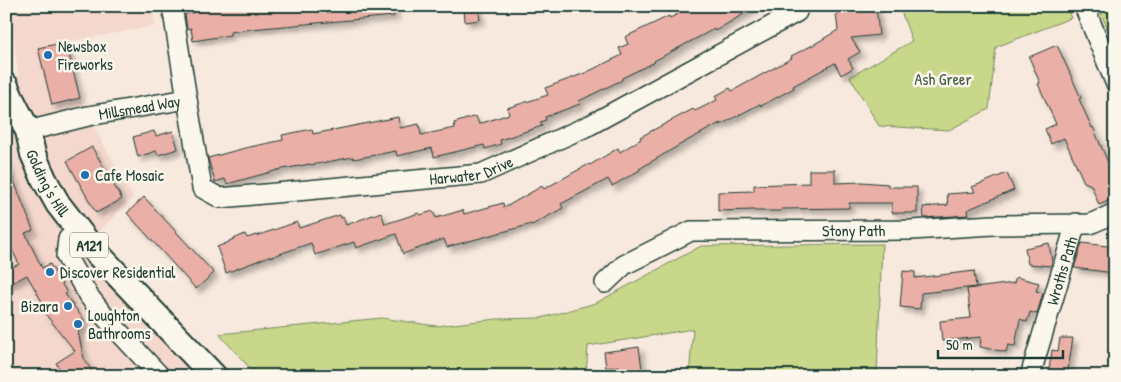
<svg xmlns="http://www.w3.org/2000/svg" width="1121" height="382" viewBox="0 0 1121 382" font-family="'Patrick Hand',sans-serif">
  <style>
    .built { fill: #f4d8cd }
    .green { fill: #c9d78a; stroke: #748a5f }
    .building { fill: #eaafa6; stroke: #1f3d34; filter: url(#shadow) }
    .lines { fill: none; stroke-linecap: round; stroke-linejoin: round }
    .minor-casing { stroke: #1f3d34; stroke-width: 22 }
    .major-casing { stroke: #1f3d34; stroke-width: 28 }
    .minor { stroke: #fbf7ec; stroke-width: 19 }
    .major { stroke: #fbf7ec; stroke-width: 24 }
    .poi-dot { fill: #1f6fb2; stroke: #fbf7ec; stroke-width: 2 }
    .labels { text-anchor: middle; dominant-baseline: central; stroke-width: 5; stroke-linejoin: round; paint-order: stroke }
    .shield { fill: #fbf7ec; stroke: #61756b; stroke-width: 1 }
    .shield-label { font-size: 15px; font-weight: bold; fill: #1f3d34 }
    .poi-label { font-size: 16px; fill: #1f3d34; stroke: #fbf7ec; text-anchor: start }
    .park-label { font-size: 16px; fill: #415c45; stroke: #fbf7ec }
    .street-label { font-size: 16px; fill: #1f3d34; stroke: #fbf7ec }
  </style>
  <defs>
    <filter id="shadow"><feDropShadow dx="4.5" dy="4.5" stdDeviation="2.5" flood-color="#0004"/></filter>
  </defs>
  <rect width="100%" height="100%" fill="#f8e9de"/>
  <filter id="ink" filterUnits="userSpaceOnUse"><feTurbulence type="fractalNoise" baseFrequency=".02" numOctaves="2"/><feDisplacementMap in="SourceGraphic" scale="10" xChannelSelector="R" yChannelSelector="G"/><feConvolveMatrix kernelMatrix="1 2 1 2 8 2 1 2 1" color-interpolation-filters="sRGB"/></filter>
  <g filter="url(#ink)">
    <path class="built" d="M10,6h143l2,20 -89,16 14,56 8,18 45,81 -41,42 106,137h-192v-288l12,-13z"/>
    <path class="green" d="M899,6h167l5,12 -75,29 -7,62 -40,21 -70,-4 -29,-49 62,-36z
      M1098,6h17v41z
      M882,244l-5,132h-188l4,-47 -105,17 -2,30h-329l-38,-42 163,-16 54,8 61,-7 44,-1 55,-15 105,-57z"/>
    <path class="building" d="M194,6h200v10l-143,13 -21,3v3l-37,6 -2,-13 -4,1 -2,-15 10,-2z
      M464,6h14l2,14 -15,2z
      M693,6h64l-42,25 -1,-2 -60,32 1,1 -33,16v2l-43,21 1,3 -35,13 1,3 -6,2 2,4 -42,14 1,4 -16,5 -1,-4 -50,12 -2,-9 -35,8 -1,-5 -42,8 -1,-2 -42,8 -1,-1 -32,6 -51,14 -2,-5 -10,3 -7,-24 37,-10 38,-8 -1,-5 30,-6 1,5 85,-17 2,11 19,-4 2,11 34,-7 -1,-5 22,-7 3,8 30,-10 -2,-6 41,-13 -3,-7 40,-15 37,-18 -3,-7 9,-4 -3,-7 44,-21 1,2z
      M870,6h6l3,29 -28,3 9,14 -12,7 5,9 -12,7 -6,-12 -42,23 1,2 -33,18 -1,-2 -40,21v-2l-37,20 -44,26 1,1 -28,16 -4,-7 -47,25 2,4 -31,17v-1l-85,23 -3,-8 -41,15 -7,-20 -40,14 -2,-6 -39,13 -4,-12 -40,14 -1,-1 -44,17 -9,-26 12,-5v-1l16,-7 2,4 9,-3v1l41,-14 2,6 41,-13 1,3 2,-1 3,8 35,-13 4,12 34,-11 1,2 13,-4 3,7 27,-8 1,4 39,-11 1,5 38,-22 2,3 45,-25 1,1 28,-17 2,4 21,-13 -1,-2 53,-28 2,2 22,-11 -2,-4 6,-3 9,-5 2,3 60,-33 -1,-2 22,-11 25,-15 -2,-16 4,-1v-3z
      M66,42l14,56 -28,7 -14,-57z
      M1057,45l24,53 -2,1 13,29 1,-1 19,45 -3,1 6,13v12l-16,7 -8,-20 -7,-3 -20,-44 -13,6 -6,-15 11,-5 -18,-40 2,-1 -11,-26z
      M154,131l2,5 17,-5 5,18 -20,6 -2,-4 -18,6 -5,-20z
      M92,147l30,52 -26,14 -29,-52z
      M6,163h1l26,67 -8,3 17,35 8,-4 17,29 -2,1 19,26 -1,8 -5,4 6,27 11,17h-31l-8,-13 19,-12 -32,-40 3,-2 -19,-34 -21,11v-16l13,-6 -13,-27z
      M809,170h26v13l27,-1 26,2v3h29v26h-25v-10h-43v5l-68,1v2h-26l-1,-1 -36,1v-19l36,-1v-6l55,-2z
      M1007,173l7,17 -47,20 1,5 -44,3 -1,-11 25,-2 -1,-11 28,-2 -3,-5z
      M144,197l70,76 -18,16 -69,-76z
      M1049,243l3,19 -1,4 -23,-2 -3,-16z
      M1082,243l33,4v26l-41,-5z
      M903,271l12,1v6l59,-7 2,16 -55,6 -1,16 -20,-2z
      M1016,277l23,6 -3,8 7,2 -6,21 -7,-2 -3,10 -7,-3 -5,27 -7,-1 -2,7 -26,-5 1,-10 -39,4 -2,-20 31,-3 -4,-29 47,-6z
      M1060,338h13l-6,38h-19l4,-26 6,1z
      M639,347l4,29h-23l-1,-10 -13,2 -2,-16z"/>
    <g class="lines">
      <g class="minor-casing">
        <g id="minor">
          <path d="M1084,6l31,76"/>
          <path id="s1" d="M187,99l15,89 18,10 261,-24 109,-49 207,-113 -4,-6"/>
          <path id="s2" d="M28,131l60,-15 99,-17 -15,-93"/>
          <path d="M78,231l-10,8 -2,17 22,39 18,23 54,58"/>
          <path id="s3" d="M605,283l19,-18 67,-34 220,-1 82,-5 97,-1 25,-11"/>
          <path id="s4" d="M1030,376l46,-153"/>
        </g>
      </g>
      <g class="major-casing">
        <g id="major">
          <path id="s5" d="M6,86l5,12 17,33 5,23 11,25 14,25 34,44 122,128"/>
        </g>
      </g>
      <use href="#minor" class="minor"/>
      <use href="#major" class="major"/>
    </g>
  </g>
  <g class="poi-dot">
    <circle cx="48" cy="55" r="5"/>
    <circle cx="85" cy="175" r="5"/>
    <circle cx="50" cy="272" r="5"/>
    <circle cx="68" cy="306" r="5"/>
    <circle cx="78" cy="324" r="5"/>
  </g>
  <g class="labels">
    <rect class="shield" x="70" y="232.5" width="38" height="25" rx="4"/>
    <g class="shield-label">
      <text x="89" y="245">A121</text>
    </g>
    <g class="poi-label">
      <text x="58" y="46">Newsbox<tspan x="58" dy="18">Fireworks</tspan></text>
      <text x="95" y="175">Cafe Mosaic</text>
      <text x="60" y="272">Discover Residential</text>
      <text x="58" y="306" text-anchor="end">Bizara</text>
      <text x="88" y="315">Loughton<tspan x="88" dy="18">Bathrooms</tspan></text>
    </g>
    <g class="park-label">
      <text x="943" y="79">Ash Greer</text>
    </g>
    <g class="street-label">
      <text stroke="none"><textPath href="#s2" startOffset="114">Millsmead Way</textPath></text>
      <text stroke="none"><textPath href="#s1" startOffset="364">Harwater Drive</textPath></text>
      <text stroke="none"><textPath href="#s5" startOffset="106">Golding's Hill</textPath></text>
      <text stroke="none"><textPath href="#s3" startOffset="264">Stony Path</textPath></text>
      <text stroke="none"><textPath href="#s4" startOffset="110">Wroths Path</textPath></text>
    </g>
  </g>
  <rect width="1121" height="382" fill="none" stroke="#fbf7ec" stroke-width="25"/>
  <rect x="12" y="12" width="1096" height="357" fill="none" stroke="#1f3d34" stroke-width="2" filter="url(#ink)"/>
  <path d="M938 350v8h125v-8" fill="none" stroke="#1f3d34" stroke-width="2.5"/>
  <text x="946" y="350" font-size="15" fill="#1f3d34" stroke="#fbf7ec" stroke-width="4" paint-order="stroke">50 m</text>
</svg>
